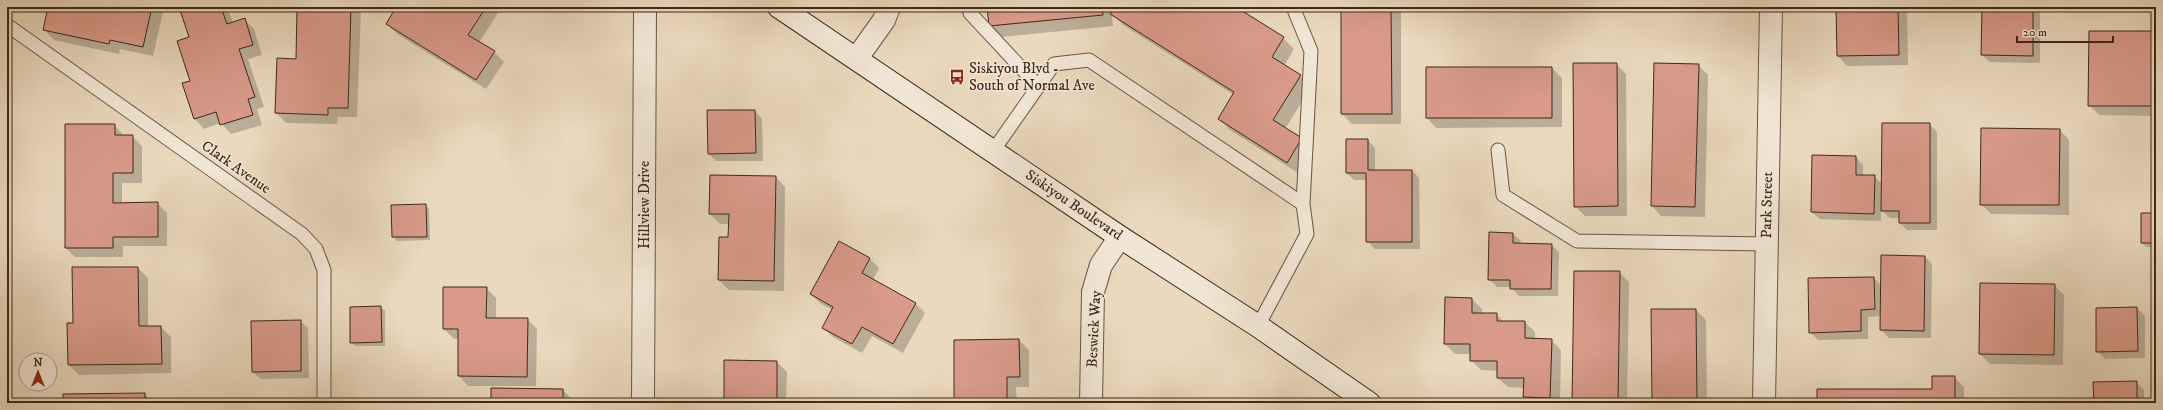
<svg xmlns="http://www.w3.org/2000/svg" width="2163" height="410" viewBox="0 0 2163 410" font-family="'IM FELL DW Pica',serif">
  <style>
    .shadow { fill: #0003 }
    .building { fill: #d99a8a; stroke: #3f2819 }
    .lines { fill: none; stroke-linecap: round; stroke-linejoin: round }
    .service-casing { stroke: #6a5442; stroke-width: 15 }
    .minor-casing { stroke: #6a5442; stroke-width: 24 }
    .secondary-casing { stroke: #3f2819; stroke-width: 24 }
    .service { stroke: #f1e6d5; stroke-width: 13 }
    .minor { stroke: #f1e6d5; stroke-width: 22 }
    .secondary { stroke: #f1e6d5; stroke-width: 22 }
    .labels { text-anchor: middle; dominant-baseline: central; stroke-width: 3; stroke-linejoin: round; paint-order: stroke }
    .poi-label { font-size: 15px; fill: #3f2819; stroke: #f1e6d5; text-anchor: start }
    .street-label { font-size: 15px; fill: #3f2819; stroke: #f1e6d5 }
  </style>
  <rect width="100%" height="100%" fill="#ead9be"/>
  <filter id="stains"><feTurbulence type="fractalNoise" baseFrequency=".005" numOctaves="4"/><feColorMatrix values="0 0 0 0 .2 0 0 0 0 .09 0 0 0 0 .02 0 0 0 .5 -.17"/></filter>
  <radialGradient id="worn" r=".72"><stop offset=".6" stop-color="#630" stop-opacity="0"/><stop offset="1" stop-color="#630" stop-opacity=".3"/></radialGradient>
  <path class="shadow" d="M49,7h115l-11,49 -33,-7 -1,5 -65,-14 -10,-10z
    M183,7h44l6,16 11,-4 10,10 8,26 -14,4 16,48 -7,2 5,16 -31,9 -10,-11 -17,6 -9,-10 -5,-81z
    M298,7h63l-4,110h-19l-1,7 -51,-1 -10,-10 21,-53z
    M398,7h98l3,4 -20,32 15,9 10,10 -18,27 -89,-55 -10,-10z
    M988,7h124v6l4,-6h118l49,31 11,11 -10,17 16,10 11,11 -26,42 17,10 11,11 -15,23 -68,-43 -11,-11 15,-24 -111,-70 -11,-11 1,12 -112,11 -11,-11z
    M1342,7h59v117h-49l-10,-10z
    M1837,7h70l1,58 -61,1 -9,-10z
    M1983,7h56l1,2v54l-50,-1 -8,-7z
    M2156,32v84l-57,-1 -10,-10z
    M1616,64l10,10 1,142h-42l-10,-10z
    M1698,65l10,10 -3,142 -44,-1 -9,-10z
    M1552,68l10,10v49l-126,1 -9,-10z
    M755,111l7,8 1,42h-47l-7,-7z
    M1929,124l8,8v98h-30l-7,-7v-5h-10l-9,-8v11l-61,-2 -8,-7 44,-55 7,8v11h11l9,9z
    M114,125l10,11h8l10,10v37h-20v21l35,-1 10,10v33h-44v11h-48l-9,-9z
    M2060,130l9,10v75l-78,-1 -10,-10z
    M1368,140l7,8v22h37l7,8 1,71h-45l-8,-8v-61h-13l-7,-7z
    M776,177l9,10 -1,104 -55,-1 -10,-10 10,-42 1,-14h-10l-10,-10z
    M425,205l4,4 1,31 -33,1 -4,-4z
    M2156,214v33h-10l-4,-4z
    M1513,234l8,7 -1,3 31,1 8,7 -1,44h-39l-8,-9h-14l-8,-8z
    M1925,257l7,7 -1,74h-42l-8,-8 1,-14 -14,1v22l-50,1 -8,-8 64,-54 8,8z
    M869,258l10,10 -6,12 42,23 10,10 -22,40 -31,-17 -10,17 -29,-16 -10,-9 10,-18 -12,-6 -10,-10z
    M138,268l10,10v49h13l10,10v36l-92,2 -10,-10 5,-41z
    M1619,272l10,10 -2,121h-54z
    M2054,285l10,10 -1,70 -73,-1 -10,-10z
    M486,288l10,10v21h31l10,10 -1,57h-68l-9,-10v-37h-5l-10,-10z
    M1446,298l26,1 10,10v5h14l8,8h21l10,10v8h16l10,10 -1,53h-29l-7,-7 1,-8 -17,-1 -10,-9v-7l-17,-1 -10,-10v-6h-16l-10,-10z
    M381,307l4,4v35h-30l-4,-4z
    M2137,308l8,8v42l-40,1 -8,-8v-42z
    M1696,310l10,10 1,83h-54z
    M300,321l8,7 1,50 -48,1 -8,-7z
    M1019,340l10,10v37h-13l1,16h-62z
    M777,362l10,10 -1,31h-61z
    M1954,377l10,10v16h-146l115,-13z
    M2136,382l8,8v13h-49z
    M563,390l9,9v4h-80z
    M145,394l7,9h-88z"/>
  <path class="building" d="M48,7h104l-9,40 -33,-7 -1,4 -66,-14z
    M179,7h42l6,17 18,-6 8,27 -14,4 16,48 -7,2 5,16 -33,10 -4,-13 -22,7 -12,-36 8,-2 -13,-40 12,-4z
    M297,7h54l-3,101h-20v7l-53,-2 2,-55 19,1z
    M396,7h90l-18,28 27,16 -19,29 -90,-56z
    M987,7h115l1,8 -114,11z
    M1115,7h121l48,30 -12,20 29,18 -28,45 29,18 -15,25 -69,-44 16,-27 -124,-78z
    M1341,7h50l1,107h-51z
    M1836,7h62l1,48 -62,1z
    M1982,7h51v49l-52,-1z
    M2089,31h67v75h-68z
    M1573,63h44l1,143 -44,1z
    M1654,63l45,1 -4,143 -44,-1z
    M1426,67h126v51h-126z
    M707,110h48l1,43 -48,1z
    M1882,123h48v100h-31v-12h-18z
    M65,124h50v11h18v38h-20v30l45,-1v35h-45v11h-48z
    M1981,128l79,1 -1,76h-79z
    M1346,139h22v31h44v72h-46v-69h-20z
    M1812,155l44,1v19h19l-1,39 -63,-2z
    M710,175l66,1 -2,105 -56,-1 1,-43h9l1,-23h-20z
    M426,204l1,33h-35l-1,-32z
    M2141,213h15v30h-15z
    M1489,232l24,1v10l39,1 -1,45h-41v-9h-22z
    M839,241l31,17 -8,15 54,30 -23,41 -31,-17 -10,17 -30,-16 11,-21 -23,-13z
    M1881,255l44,1 -1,75 -44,-1z
    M72,267h66l1,59h22l1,38 -94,1 -1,-42h6z
    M1574,271h46l-2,132h-46z
    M1874,277l1,32 -14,1v21l-52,2 -1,-55z
    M1980,283l75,1 -1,71 -75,-1z
    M443,287h44l-1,31h42l-1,59 -69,-1v-47h-15z
    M1445,297l27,1v15h25v8h28v17l27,1 -2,59 -27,-1 1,-19h-27v-17h-27v-17h-26z
    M381,306l1,36 -32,1v-36z
    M2137,307l1,44 -42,1v-44z
    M1651,309h45l1,94h-45z
    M301,320v51l-49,1 -1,-51z
    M1019,339l1,38h-13v26h-53v-63z
    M724,360l53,1v42h-53z
    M1932,376h23v27h-138v-14h115z
    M2137,381v22h-43l-1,-21z
    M491,388l72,1v14h-72z
    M145,393v10h-82v-9z"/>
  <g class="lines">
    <g class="service-casing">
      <path id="service" d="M969,7l1,6 68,73
        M1293,7l18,44 -8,153
        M7,25l295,209 14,15 8,21v133
        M1498,150l5,45 74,46 190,3
        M993,151l61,-87 35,-4 214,144 4,30 -49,92"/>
    </g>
    <g class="minor-casing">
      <path id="minor" d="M857,58l27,-38 5,-13
        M643,403l2,-396
        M1091,403l2,-111 8,-27 19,-28
        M1764,403l7,-396"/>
    </g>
    <g class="secondary-casing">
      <path id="secondary" d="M779,7l341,230 138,89 111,77"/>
    </g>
    <use href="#service" class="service"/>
    <use href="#minor" class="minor"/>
    <use href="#secondary" class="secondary"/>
  </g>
  <defs>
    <g id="bus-bare" transform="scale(1.2)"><path d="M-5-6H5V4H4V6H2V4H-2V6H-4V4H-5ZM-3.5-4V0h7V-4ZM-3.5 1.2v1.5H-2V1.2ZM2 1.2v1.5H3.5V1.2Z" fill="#8f2418" stroke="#f1e6d5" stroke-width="2.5" paint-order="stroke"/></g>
  </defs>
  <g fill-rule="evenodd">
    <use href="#bus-bare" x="957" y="77"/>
  </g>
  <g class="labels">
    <g class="poi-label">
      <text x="969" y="68">Siskiyou Blvd -<tspan x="969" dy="17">South of Normal Ave</tspan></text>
    </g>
    <g class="street-label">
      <text transform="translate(236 167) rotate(35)">Clark Avenue</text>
      <text transform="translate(644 205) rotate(-90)">Hillview Drive</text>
      <text transform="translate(1074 205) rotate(34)">Siskiyou Boulevard</text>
      <text transform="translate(1767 205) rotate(-89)">Park Street</text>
      <text transform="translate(1094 329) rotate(-87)">Beswick Way</text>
    </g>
  </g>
  <rect width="2163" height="410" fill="none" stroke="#ead9be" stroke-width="24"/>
  <rect x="8" y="8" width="2147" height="394" fill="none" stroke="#3f2819" stroke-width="2"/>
  <rect x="12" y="12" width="2139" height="386" fill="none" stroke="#3f2819"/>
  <g transform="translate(38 372)"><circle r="19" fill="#f1e6d5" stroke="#aa9a8a"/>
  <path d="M0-3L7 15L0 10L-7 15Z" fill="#8f2418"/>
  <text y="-6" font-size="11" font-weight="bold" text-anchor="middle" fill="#3f2819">N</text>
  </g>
  <path d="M2017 36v6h96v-6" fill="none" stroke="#3f2819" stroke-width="2"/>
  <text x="2023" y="36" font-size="12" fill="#3f2819" stroke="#f1e6d5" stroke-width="3" paint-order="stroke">20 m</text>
  <rect width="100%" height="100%" filter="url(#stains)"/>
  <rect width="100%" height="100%" fill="url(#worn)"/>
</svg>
